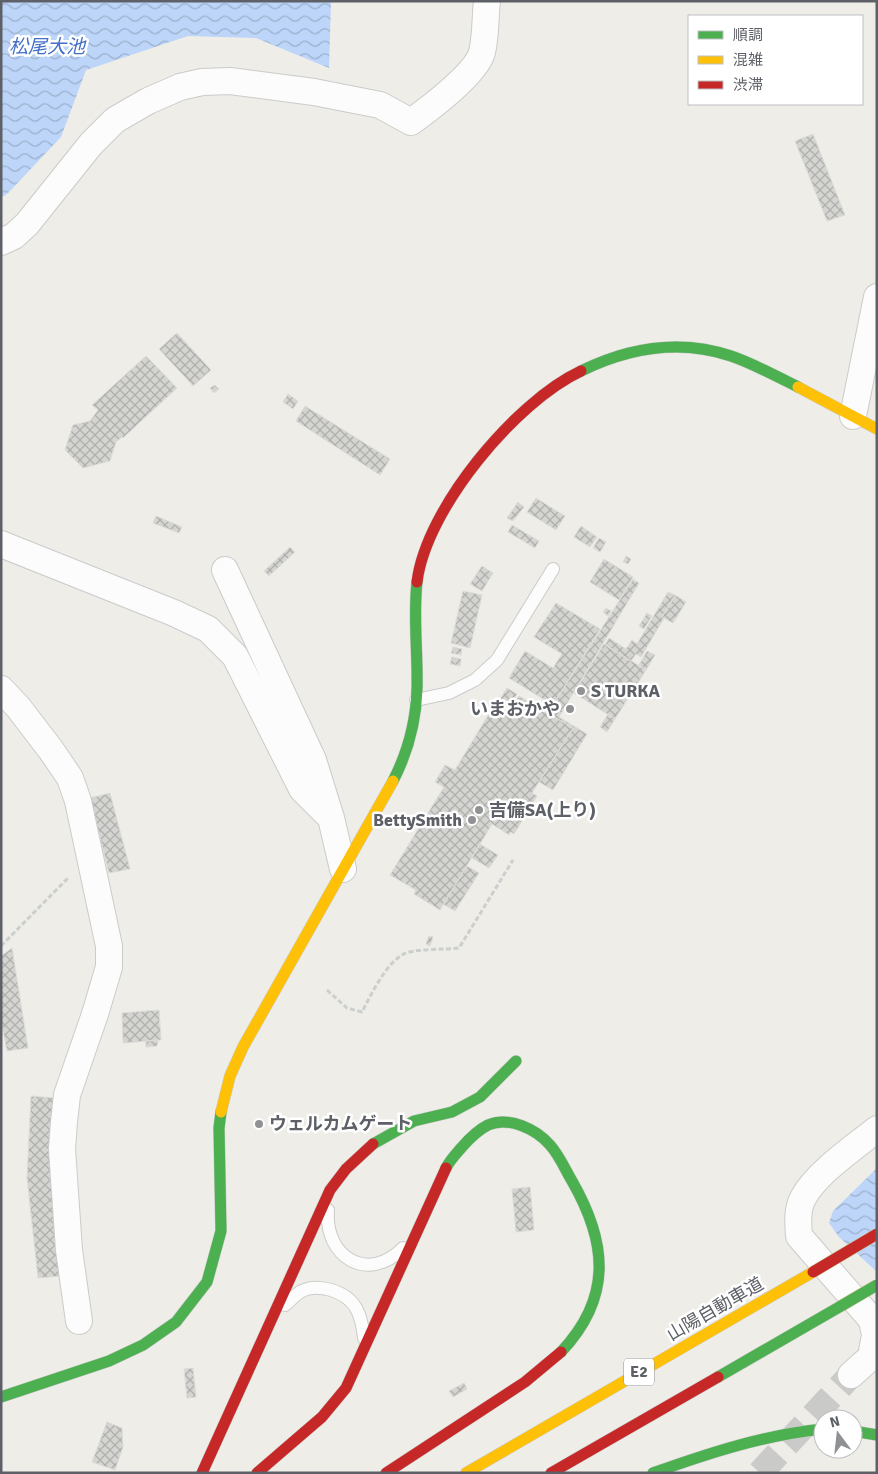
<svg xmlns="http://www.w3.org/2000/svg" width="878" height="1474" viewBox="0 0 878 1474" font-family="Signika,'Noto Sans JP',sans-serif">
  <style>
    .water { fill: url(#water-waves) }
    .building { fill: url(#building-cross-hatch); stroke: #dddcd8 }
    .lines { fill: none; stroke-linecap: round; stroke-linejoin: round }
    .street-tunnel { stroke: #cacac8; stroke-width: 26; stroke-dasharray: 26 13; stroke-linecap: butt }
    .lane-casing { stroke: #cbcbca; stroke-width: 14 }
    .street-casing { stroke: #cbcbca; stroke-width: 28 }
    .fast-casing { stroke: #cacbca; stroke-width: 12 }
    .slow-casing { stroke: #cacbca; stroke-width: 12 }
    .jam-casing { stroke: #cacbca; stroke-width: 12 }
    .path { stroke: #cbcfcd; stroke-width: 3; stroke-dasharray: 5 2.5; stroke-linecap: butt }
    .lane { stroke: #fcfcfc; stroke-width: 12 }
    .street { stroke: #fcfcfc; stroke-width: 26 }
    .fast { stroke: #4caf50; stroke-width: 11 }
    .slow { stroke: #ffc107; stroke-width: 11 }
    .jam { stroke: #c62828; stroke-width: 11 }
    .fast-bridge-casing { stroke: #c6bf94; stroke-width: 12; stroke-linecap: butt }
    .jam-bridge-casing { stroke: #c6bf94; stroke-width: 12; stroke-linecap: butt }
    .fast-bridge { stroke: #4caf50; stroke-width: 11 }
    .jam-bridge { stroke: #c62828; stroke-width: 11 }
    .poi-dot { fill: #909194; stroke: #fff; stroke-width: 2 }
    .labels { text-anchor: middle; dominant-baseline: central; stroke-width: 5; stroke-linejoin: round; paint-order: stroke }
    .shield { fill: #fff; stroke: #8e9095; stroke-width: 1 }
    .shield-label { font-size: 16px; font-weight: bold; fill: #5d6067 }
    .poi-label { font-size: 18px; font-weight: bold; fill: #5d6067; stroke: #fff; text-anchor: start }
    .street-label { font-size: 18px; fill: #5d6067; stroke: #fff }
    .water-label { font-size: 19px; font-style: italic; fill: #446fc8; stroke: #fff }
  </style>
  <defs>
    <pattern id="water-waves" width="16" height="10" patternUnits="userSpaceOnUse" patternTransform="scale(1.25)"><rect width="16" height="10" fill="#bcd5f8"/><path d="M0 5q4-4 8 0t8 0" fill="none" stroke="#9cb0cd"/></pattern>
    <pattern id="building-cross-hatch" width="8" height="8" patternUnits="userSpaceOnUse" patternTransform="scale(1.25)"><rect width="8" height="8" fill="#d4d4d1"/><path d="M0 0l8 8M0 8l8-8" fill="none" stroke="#afafad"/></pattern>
  </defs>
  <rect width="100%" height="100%" fill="#eeede8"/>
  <path class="water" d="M1,1h330l-2,67 -73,-30 -68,-2 -102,34 -25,67 -53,56 -7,5z
    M877,1168v104l-38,-35 -10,-14 4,-12z"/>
  <path class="building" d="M813,134l32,81 -18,6 -32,-80z
    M177,333l34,37 -18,16 -34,-37z
    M146,356l31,32 -54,50 -1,-1 -6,5 -6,19 -27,7 -18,-18 8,-25 17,-4 8,-11 -6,-5z
    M215,385l4,4 -5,4 -4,-5z
    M288,394l10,7 -5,8 -10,-7z
    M305,406l85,53 -10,16 -84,-54z
    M536,498l29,18 -9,14 -29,-18z
    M518,502l6,5 -11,14 -6,-3z
    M156,516l26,11 -3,6 -26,-10z
    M512,525l27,16 -4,7 -27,-16z
    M581,526l16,11 -7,10 -16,-10z
    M599,538l7,4 -6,10 -7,-4z
    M290,547l5,5 -26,24 -5,-5z
    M626,556l5,3 -3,5 -5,-2z
    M604,559l29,18 -14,23 -29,-18z
    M482,566l11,7 -11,18 -12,-7z
    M633,579l6,4 -80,134 28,17 -34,56 -14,-8 34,-54 -27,-16 5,-8 2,1z
    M463,591l19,4 -12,53 -19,-5z
    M668,592l7,3 -13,22 2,1 -23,39 -5,-3 -5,7 -26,-16 4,-7 17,11 6,-9 5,4z
    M675,595l11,7 -13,21 -11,-6z
    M556,603l44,26 -47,76 -44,-27 16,-27 28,17 9,-14 -28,-17z
    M606,608l5,3 -3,5 -5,-4z
    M647,613l5,3 -8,13 -5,-3z
    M604,644l42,26 -31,49 -41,-26z
    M453,647l9,2 -1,6 -10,-2z
    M647,651l8,4 -9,15 -7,-5z
    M452,657l9,2 -1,7 -10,-2z
    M507,688l10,6 -8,14 -11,-6z
    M519,696l54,32 -41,65 5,3 -23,38 -3,-2 -2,3 -17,-11 -52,86 -26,-16 2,-4 -26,-15 54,-88 -9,-5 10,-17 10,5 40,-66 13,8z
    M608,714l7,5 -8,13 -7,-5z
    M110,793l20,76 -21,4 -19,-75z
    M480,844l18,11 -9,13 -17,-10z
    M467,866l12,7 -24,38 -12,-7z
    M429,936l4,1 -3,9 -4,-2z
    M12,948l16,100 -21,3 -6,-31v-64z
    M159,1010l2,30 -38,3 -1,-30z
    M158,1040l-1,6 -11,1v-6z
    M31,1096l24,2 -5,79 12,99 -24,2 -11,-100z
    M530,1187l4,43 -18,2 -4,-43z
    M193,1368l3,29 -9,1 -3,-29z
    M464,1383l3,6 -14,8 -4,-6z
    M107,1422l15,6 1,19 -8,23 -23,-8z"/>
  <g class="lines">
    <path class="street-tunnel" d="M760,1473l91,-98"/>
    <g class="lane-casing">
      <path id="lane" d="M416,700l33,-7 26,-13 22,-20 56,-91
        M328,1210c-4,47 40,74 75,38
        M285,1305c5,-4 10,-10 15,-13 17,-10 46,-1 56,16 5,9 7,20 8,30"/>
    </g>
    <g class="street-casing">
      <path id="street" d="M1,242l13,-6 13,-12 64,-80 24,-24 33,-19 32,-14 22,-5 28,-1 84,11 66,13 31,17c18,-13 66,-49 71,-70 4,-16 3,-34 5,-51
        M853,416l24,-119
        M1,544l173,69 34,16 27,27 67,133 29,29
        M225,570l88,190 18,58 12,51
        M1,689l17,18 33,43 19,28 8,23 31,145v21l-14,47 -28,81 -3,27 -2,27 7,101 10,71
        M851,1375l20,-18 4,-22 -3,-15 -73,-84c-1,-13 -2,-27 4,-38 13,-25 52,-51 74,-69"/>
    </g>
    <g class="fast-casing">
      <path id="fast" d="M581,371c47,-23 99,-32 150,-15 21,7 47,21 67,31
        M393,781c15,-29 23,-60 24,-92 1,-36 -4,-72 0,-107
        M373,1144l41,-23 38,-9 28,-15 36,-36
        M446,1168c4,-8 10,-14 16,-21 7,-8 16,-17 26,-22 21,-9 48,4 62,20 9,10 15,24 22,36 35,61 41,116 -11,171
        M718,1377l123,-71
        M1,1397l108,-36 34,-16 33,-23 31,-40 14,-51 -2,-103 2,-16
        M853,1431l24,4
        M653,1473c56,-20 111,-38 170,-44"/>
    </g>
    <g class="slow-casing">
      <path id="slow" d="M798,387l79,42
        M221,1112l9,-36 13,-29 150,-266
        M466,1473l347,-201"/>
    </g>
    <g class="jam-casing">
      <path id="jam" d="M417,582c9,-73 98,-180 164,-211
        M202,1473l128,-283 16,-21 27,-25
        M257,1473l65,-56 24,-29 100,-220
        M386,1473l139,-91 36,-30
        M551,1473l167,-96"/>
    </g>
    <path class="path" d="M1,946l68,-69
      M327,990l20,18 15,4c9,-17 23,-47 40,-57 10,-7 44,-5 57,-7l54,-88"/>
    <use href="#lane" class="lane"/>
    <use href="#street" class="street"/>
    <use href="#fast" class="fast"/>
    <use href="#slow" class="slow"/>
    <use href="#jam" class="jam"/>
    <g class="fast-bridge-casing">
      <path id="fast-bridge" d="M841,1306l36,-21"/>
    </g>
    <g class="jam-bridge-casing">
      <path id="jam-bridge" d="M813,1272l64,-38"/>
    </g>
    <use href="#fast-bridge" class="fast-bridge"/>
    <use href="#jam-bridge" class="jam-bridge"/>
  </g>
  <g class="poi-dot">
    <circle cx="581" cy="691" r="5"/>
    <circle cx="570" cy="709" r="5"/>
    <circle cx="479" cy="810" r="5"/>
    <circle cx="472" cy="820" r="5"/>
    <circle cx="259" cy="1124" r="5"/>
  </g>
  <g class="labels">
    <rect class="shield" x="624" y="1358.5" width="30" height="27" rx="4"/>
    <g class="shield-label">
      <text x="639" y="1372">E2</text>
    </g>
    <g class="poi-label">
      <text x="591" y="691">S TURKA</text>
      <text x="560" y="709" text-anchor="end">いまおかや</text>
      <text x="489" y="810">吉備SA(上り)</text>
      <text x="462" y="820" text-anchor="end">BettySmith</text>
      <text x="269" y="1124">ウェルカムゲート</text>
    </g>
    <g class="street-label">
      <text transform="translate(715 1309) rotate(-30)">山陽自動車道</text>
    </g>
    <g class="water-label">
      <text x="47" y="47">松尾大池</text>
    </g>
  </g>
  <rect width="878" height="1474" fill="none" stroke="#5d6067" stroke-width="5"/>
  <rect x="688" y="15" width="175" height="90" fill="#ffffff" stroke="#bebfc2"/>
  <rect x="698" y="31" width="25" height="8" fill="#4caf50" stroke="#bebfc2"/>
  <text x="733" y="40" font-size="15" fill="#5d6067">順調</text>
  <rect x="698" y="56" width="25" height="8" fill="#ffc107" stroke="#bebfc2"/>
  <text x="733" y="65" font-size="15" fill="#5d6067">混雑</text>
  <rect x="698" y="81" width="25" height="8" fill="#c62828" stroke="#bebfc2"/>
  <text x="733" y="90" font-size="15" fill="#5d6067">渋滞</text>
  <g transform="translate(838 1434) rotate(345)"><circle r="24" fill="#ffffff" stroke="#bebfc2"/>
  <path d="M0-4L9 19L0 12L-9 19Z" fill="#909194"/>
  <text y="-8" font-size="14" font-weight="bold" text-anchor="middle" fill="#5d6067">N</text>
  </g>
</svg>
